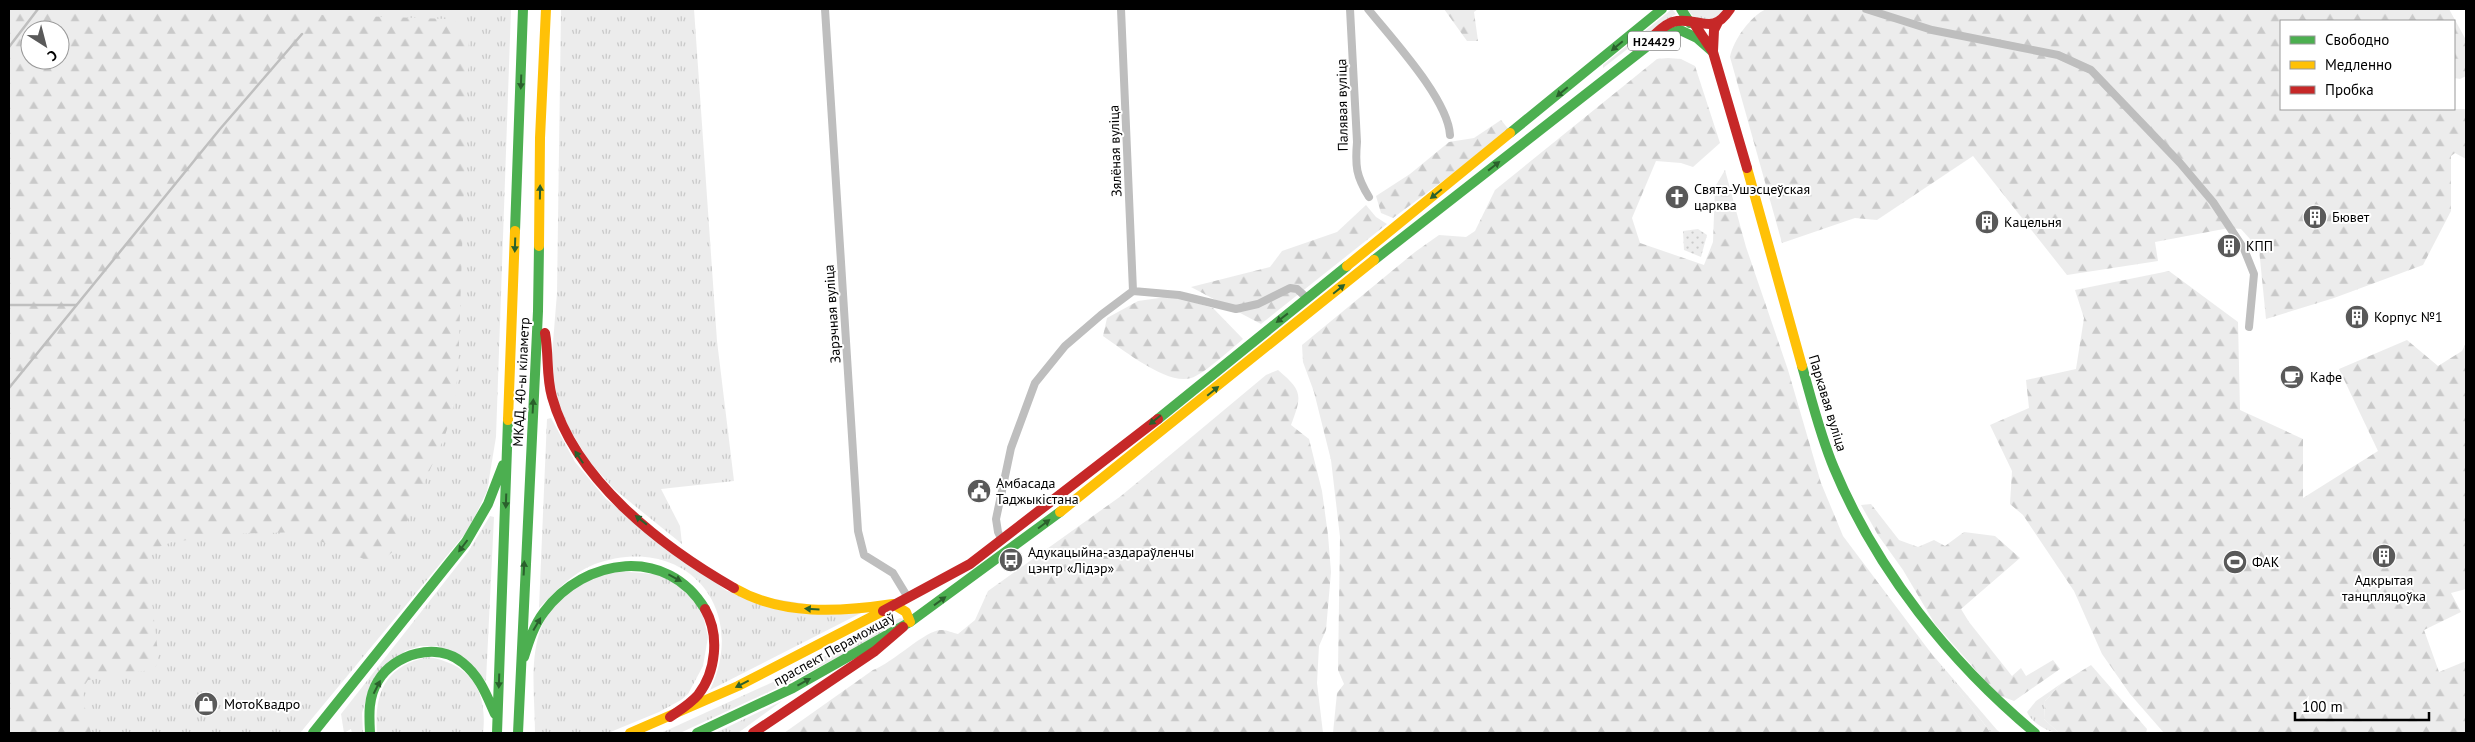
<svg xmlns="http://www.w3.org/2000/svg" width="2475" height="742" viewBox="0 0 2475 742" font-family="'PT Sans',sans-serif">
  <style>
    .grass { fill: url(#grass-tufts); fill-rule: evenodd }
    .forest { fill: url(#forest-firs); fill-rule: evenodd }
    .park { fill: url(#park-dots) }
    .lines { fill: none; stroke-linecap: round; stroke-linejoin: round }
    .stream { stroke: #bfbfbf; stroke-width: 2.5 }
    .street { stroke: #bebebe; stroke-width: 8 }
    .fast { stroke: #4caf50; stroke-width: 10 }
    .slow { stroke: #ffc107; stroke-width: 10 }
    .jam { stroke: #c62828; stroke-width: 10 }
    .oneway { fill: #2a602c }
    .labels { text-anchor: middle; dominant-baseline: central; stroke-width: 4; stroke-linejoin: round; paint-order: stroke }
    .shield { fill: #fff; stroke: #4c4c4c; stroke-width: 1 }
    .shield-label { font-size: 12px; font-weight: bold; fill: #000 }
    .street-label { font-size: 14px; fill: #000; stroke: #fff }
    .poi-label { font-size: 14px; fill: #000; stroke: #fff; text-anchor: start }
  </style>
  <defs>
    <pattern id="grass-tufts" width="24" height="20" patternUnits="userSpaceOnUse" patternTransform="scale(1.25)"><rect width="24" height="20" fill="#ececec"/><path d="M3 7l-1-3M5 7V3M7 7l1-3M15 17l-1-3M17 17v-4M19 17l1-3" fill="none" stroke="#c9c9c9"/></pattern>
    <pattern id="forest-firs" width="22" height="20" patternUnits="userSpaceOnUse" patternTransform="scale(1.25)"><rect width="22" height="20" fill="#ececec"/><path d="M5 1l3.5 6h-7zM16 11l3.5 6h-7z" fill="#c9c9c9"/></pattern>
    <pattern id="park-dots" width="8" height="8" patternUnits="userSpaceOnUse" patternTransform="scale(1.25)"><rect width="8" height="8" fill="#ececec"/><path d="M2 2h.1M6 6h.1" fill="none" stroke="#c9c9c9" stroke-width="1.8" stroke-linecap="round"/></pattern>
  </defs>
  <rect width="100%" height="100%" fill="#fff"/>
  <path class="grass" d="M9,9h502l-15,428 -9,54 -18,38 -169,204h-291zM30,30h30v30h-30z
    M561,9h133l23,332 17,140 -73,8 19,37 2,18 -68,-55 -25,-28 -20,-33 -15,-34 -2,-39 5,-62z
    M1672,9l4,5 -15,9 -58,45v-3z
    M1687,9h38c-10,14 -29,15 -38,0z
    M551,418l24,44 31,37 121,92 134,22 -151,77c40,-84 -27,-158 -115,-126 -23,9 -39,27 -56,44l8,-189z
    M490,516l4,1 -8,164 -48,-35h-18l-15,5 -35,35 -8,27 1,20h-11l-1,-4 -7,4 -3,-19 127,-162z
    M605,570l61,5 35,32 7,30 -5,29 -15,28 -7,6 -22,12 -51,21h-73c0,-45 -11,-102 27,-136 12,-10 29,-18 43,-27z
    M900,618l4,1 -2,5 -114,59 -108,50h-19l123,-56z
    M1925,646l72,84 4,3h-10z
    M428,657c43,7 60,34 55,76h-106c-3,-40 8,-67 51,-76z
    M2062,683l-17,18 -1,18 15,14c-11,0 -28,-11 -32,-21l9,-11z
    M782,701l-44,32h-23z"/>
  <path class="forest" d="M9,9h279l9,5 152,5c11,4 16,8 20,19l-11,335 -5,39 -9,26 -50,113 -18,13 -78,-32 -63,2 -63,8 -18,7 -7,12 11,92 -2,13 -6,4 -62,10c-10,12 0,39 3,53h-82zM30,30h30v30h-30z
    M1444,9h34l-4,3 4,29h-11z
    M1766,9h683l17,31v36l-6,3 -6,-1v-57h-173v88h185v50l-11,-6 -4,3v55l-28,54 -89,33 -68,21 -7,-70 -18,-20 -12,-1 -74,14 3,19 -91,14 -94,-119 -96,64 -22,-2 -73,25 -52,-186c4,-18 20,-40 36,-48z
    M1668,58l13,1 14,7 25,77 -27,24 -12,-4 -25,-2 -24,57 8,25 64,22 9,-23 2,-55 10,-17 21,77 42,123 33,113 22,53 148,197h-658l4,-40 7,-9 -6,-14 2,-133 -9,-77 -17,-68 -11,-30 -1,-17 113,-93 24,-17 27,2 9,-6 20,-41 162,-131z
    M1501,120l9,11 -117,87 -12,-5 -5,-17 34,-22 39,-32 25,-4z
    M1366,205l10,12 11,7 -126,100 -70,-37 79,-20 12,-16 55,-19z
    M2169,271l69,51 2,88 63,29v59l75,-47 -39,-82 68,-29 31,26 24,-15 4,-8v246l-15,4 10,19 -37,18 15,42 27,-11v72h-302l-34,-39 -28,-40 -28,-63 -51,-76 -13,-11 2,-33 -22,-46 39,-17 -3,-28 50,-11 8,-51 -9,-28z
    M1173,296l40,12 30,31c-11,9 -40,36 -52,39 -23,8 -69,-29 -88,-42l4,-18 31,-17z
    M1278,370c25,21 24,26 13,55l18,14 13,52 6,44 3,37 -5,58 -7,16 -2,37 6,50h-539l89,-63c20,-7 53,-41 69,-40 5,0 11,3 16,4l17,-14 13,-29 133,-95 145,-121z
    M1871,504l28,36 19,7 16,-7 11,6 19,-14 31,4 25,22 -59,51 8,13 43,54 9,-8 5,8 27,-16 7,9 -46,32 -16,-6 -63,-71 -32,-54 -25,-35 -17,-30z
    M2091,665l56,64 -1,4h-87l-15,-14 1,-18 17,-18z"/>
  <path class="park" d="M1698,229l9,6 -6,22 -17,-7 -1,-19z"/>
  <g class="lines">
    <path class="stream" d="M9,47l29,-38
      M9,305h67
      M9,388l211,-259 82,-95"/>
    <path class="street" d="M825,9l33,522 6,24 29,18 14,23
      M1121,9l12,282
      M1350,9l7,133c-2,24 -1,34 12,55
      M1368,9c24,30 80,90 82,126
      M1866,9l66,21 126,25 33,15 89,93 33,39 31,47 10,25 -5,53
      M1002,540l-4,-8 -2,-13 15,-71 24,-65 30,-37 36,-31 32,-24 46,4 57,14 22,-5 32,-16 7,1 10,9"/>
    <path class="fast" d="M1681,9l9,14
      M1510,133l152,-124
      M515,231l8,-222
      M1374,260l285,-223 21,-7 17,8 16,14
      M1802,366c10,35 18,69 32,102 43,103 116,194 201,265
      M1158,419l189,-153
      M524,657c5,-16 10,-32 20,-45 41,-55 123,-66 161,-3
      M313,733l153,-191 22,-38 15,-39
      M370,733c-1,-18 -2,-36 8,-52 16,-27 59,-40 85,-18 17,14 23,31 32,51
      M497,733l11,-313
      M518,733l20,-422 1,-65
      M697,733l96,-45 117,-66 150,-110"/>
    <path class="slow" d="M1747,168l55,198
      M539,246l1,-108 6,-129
      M1347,266l163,-133
      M508,420l7,-189
      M1060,512l314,-252
      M734,588c48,28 106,24 159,16
      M893,604l13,8 4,10
      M630,733l108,-47 145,-75"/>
    <path class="jam" d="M1695,25l18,27 34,116
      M1654,35c7,-6 14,-13 23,-14 25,-3 35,15 53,-12
      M1713,51l1,-21 4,-8
      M545,333c4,22 1,43 7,64 23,83 110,150 182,191
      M883,611l87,-47 188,-145
      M670,717c10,-7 20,-13 28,-22 18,-23 22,-60 7,-86
      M753,733l122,-82 28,-24"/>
  </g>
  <defs><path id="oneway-solid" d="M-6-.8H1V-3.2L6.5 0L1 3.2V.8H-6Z" transform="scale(1.25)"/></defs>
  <g class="oneway">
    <use href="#oneway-solid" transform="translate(1617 46) rotate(140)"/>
    <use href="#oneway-solid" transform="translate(521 82) rotate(92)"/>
    <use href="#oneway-solid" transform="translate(1562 92) rotate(140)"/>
    <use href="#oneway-solid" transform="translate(1494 166) rotate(-38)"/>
    <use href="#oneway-solid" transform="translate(540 192) rotate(-89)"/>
    <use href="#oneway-solid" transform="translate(1436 194) rotate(141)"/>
    <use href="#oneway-solid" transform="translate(515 245) rotate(92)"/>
    <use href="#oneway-solid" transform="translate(1339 289) rotate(-39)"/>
    <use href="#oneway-solid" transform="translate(1282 318) rotate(142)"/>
    <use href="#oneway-solid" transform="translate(1213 391) rotate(-39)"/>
    <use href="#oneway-solid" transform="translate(533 406) rotate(-87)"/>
    <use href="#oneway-solid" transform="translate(1155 420) rotate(141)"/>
    <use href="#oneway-solid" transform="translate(579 457) rotate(-124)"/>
    <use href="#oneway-solid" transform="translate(506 501) rotate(92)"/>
    <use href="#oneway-solid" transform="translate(641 520) rotate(-142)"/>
    <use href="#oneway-solid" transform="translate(1044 524) rotate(-37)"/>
    <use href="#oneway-solid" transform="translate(463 546) rotate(127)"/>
    <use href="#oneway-solid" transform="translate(524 568) rotate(-87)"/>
    <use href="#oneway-solid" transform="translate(675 578) rotate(28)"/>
    <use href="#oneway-solid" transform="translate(940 601) rotate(-36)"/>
    <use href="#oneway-solid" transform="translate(812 609) rotate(-176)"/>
    <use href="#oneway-solid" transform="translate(537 624) rotate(-60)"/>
    <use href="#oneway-solid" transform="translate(499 681) rotate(92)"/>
    <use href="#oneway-solid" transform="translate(804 682) rotate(-29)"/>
    <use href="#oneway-solid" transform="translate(742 684) rotate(153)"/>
    <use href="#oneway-solid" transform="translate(377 687) rotate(-63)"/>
  </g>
  <defs>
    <g id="church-disc" transform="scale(1.25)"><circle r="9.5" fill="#595959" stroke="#fff"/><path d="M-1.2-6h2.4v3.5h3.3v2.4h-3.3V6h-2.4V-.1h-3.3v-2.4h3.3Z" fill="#fff"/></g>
    <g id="building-disc" transform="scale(1.25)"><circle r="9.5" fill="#595959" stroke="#fff"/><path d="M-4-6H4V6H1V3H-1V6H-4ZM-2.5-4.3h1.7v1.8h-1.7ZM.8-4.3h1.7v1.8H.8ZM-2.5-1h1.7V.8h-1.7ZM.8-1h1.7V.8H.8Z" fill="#fff"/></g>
    <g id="cafe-disc" transform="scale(1.25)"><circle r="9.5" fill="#595959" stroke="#fff"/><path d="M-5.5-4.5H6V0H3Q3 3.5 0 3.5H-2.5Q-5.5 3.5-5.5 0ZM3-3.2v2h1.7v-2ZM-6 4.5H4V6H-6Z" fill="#fff"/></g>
    <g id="civic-disc" transform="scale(1.25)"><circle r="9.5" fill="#595959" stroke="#fff"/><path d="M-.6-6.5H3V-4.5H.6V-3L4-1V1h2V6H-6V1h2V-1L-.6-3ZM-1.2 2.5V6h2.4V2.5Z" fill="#fff"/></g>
    <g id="bus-disc" transform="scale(1.25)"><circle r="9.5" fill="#595959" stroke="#fff"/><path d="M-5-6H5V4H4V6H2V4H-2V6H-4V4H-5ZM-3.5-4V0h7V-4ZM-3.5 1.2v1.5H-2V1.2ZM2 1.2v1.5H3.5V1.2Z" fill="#fff"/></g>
    <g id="stadium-disc" transform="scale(1.25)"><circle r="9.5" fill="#595959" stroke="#fff"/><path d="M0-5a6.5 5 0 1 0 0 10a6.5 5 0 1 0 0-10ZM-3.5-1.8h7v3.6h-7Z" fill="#fff"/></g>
    <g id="shop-disc" transform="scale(1.25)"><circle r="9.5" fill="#595959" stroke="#fff"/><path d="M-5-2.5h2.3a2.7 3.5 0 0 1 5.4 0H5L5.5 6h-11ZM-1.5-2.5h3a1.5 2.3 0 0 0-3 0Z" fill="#fff"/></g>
  </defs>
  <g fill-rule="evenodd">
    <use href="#church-disc" x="1677" y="197"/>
    <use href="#building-disc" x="2315" y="217"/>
    <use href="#building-disc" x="1987" y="222"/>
    <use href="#building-disc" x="2229" y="246"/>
    <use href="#building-disc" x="2357" y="317"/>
    <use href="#cafe-disc" x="2292" y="377"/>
    <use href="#civic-disc" x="979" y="491"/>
    <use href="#building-disc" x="2384" y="556"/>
    <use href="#bus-disc" x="1011" y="560"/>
    <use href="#stadium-disc" x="2235" y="562"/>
    <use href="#shop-disc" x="206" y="704"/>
  </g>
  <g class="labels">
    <rect class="shield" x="1628" y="31.5" width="52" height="19" rx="4"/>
    <g class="shield-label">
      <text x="1654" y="41">Н24429</text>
    </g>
    <g class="street-label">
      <text transform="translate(1342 105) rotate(-91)">Палявая вуліца</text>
      <text transform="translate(1115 151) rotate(-92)">Зялёная вуліца</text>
      <text transform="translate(832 314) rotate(-94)">Зарэчная вуліца</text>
      <text transform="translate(521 382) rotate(-87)">МКАД, 40-ы кіламетр</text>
      <text transform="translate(1828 403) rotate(73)">Паркавая вуліца</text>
      <text transform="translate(834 649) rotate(-29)">праспект Пераможцаў</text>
    </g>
    <g class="poi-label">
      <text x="1694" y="189">Свята-Ушэсцеўская<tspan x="1694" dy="16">царква</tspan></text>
      <text x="2332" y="217">Бювет</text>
      <text x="2004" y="222">Кацельня</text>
      <text x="2246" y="246">КПП</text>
      <text x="2374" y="317">Корпус №1</text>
      <text x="2310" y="377">Кафе</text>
      <text x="996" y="483">Амбасада<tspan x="996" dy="16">Таджыкістана</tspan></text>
      <text x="1028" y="552">Адукацыйна-аздараўленчы<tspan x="1028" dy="16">цэнтр «Лідэр»</tspan></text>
      <text x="2252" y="562">ФАК</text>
      <text x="2384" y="580" text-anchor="middle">Адкрытая<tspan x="2384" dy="16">танцпляцоўка</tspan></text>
      <text x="224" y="704">МотоКвадро</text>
    </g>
  </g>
  <rect width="2475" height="742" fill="none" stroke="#000000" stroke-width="20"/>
  <rect x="2280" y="20" width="175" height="90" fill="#ffffff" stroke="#999999"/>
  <rect x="2290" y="36" width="25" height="8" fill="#4caf50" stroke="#999999"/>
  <text x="2325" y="45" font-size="15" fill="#000000">Свободно</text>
  <rect x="2290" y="61" width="25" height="8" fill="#ffc107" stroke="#999999"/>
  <text x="2325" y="70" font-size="15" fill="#000000">Медленно</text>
  <rect x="2290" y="86" width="25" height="8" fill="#c62828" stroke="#999999"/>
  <text x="2325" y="95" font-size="15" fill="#000000">Пробка</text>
  <g transform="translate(45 45) rotate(144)"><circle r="24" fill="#ffffff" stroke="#999999"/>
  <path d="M0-4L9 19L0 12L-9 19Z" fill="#595959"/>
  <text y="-8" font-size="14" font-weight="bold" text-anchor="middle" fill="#000000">С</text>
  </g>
  <path d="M2295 712v8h134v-8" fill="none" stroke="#000000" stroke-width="2.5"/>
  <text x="2302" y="712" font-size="15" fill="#000000" stroke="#ffffff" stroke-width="4" paint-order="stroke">100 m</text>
</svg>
